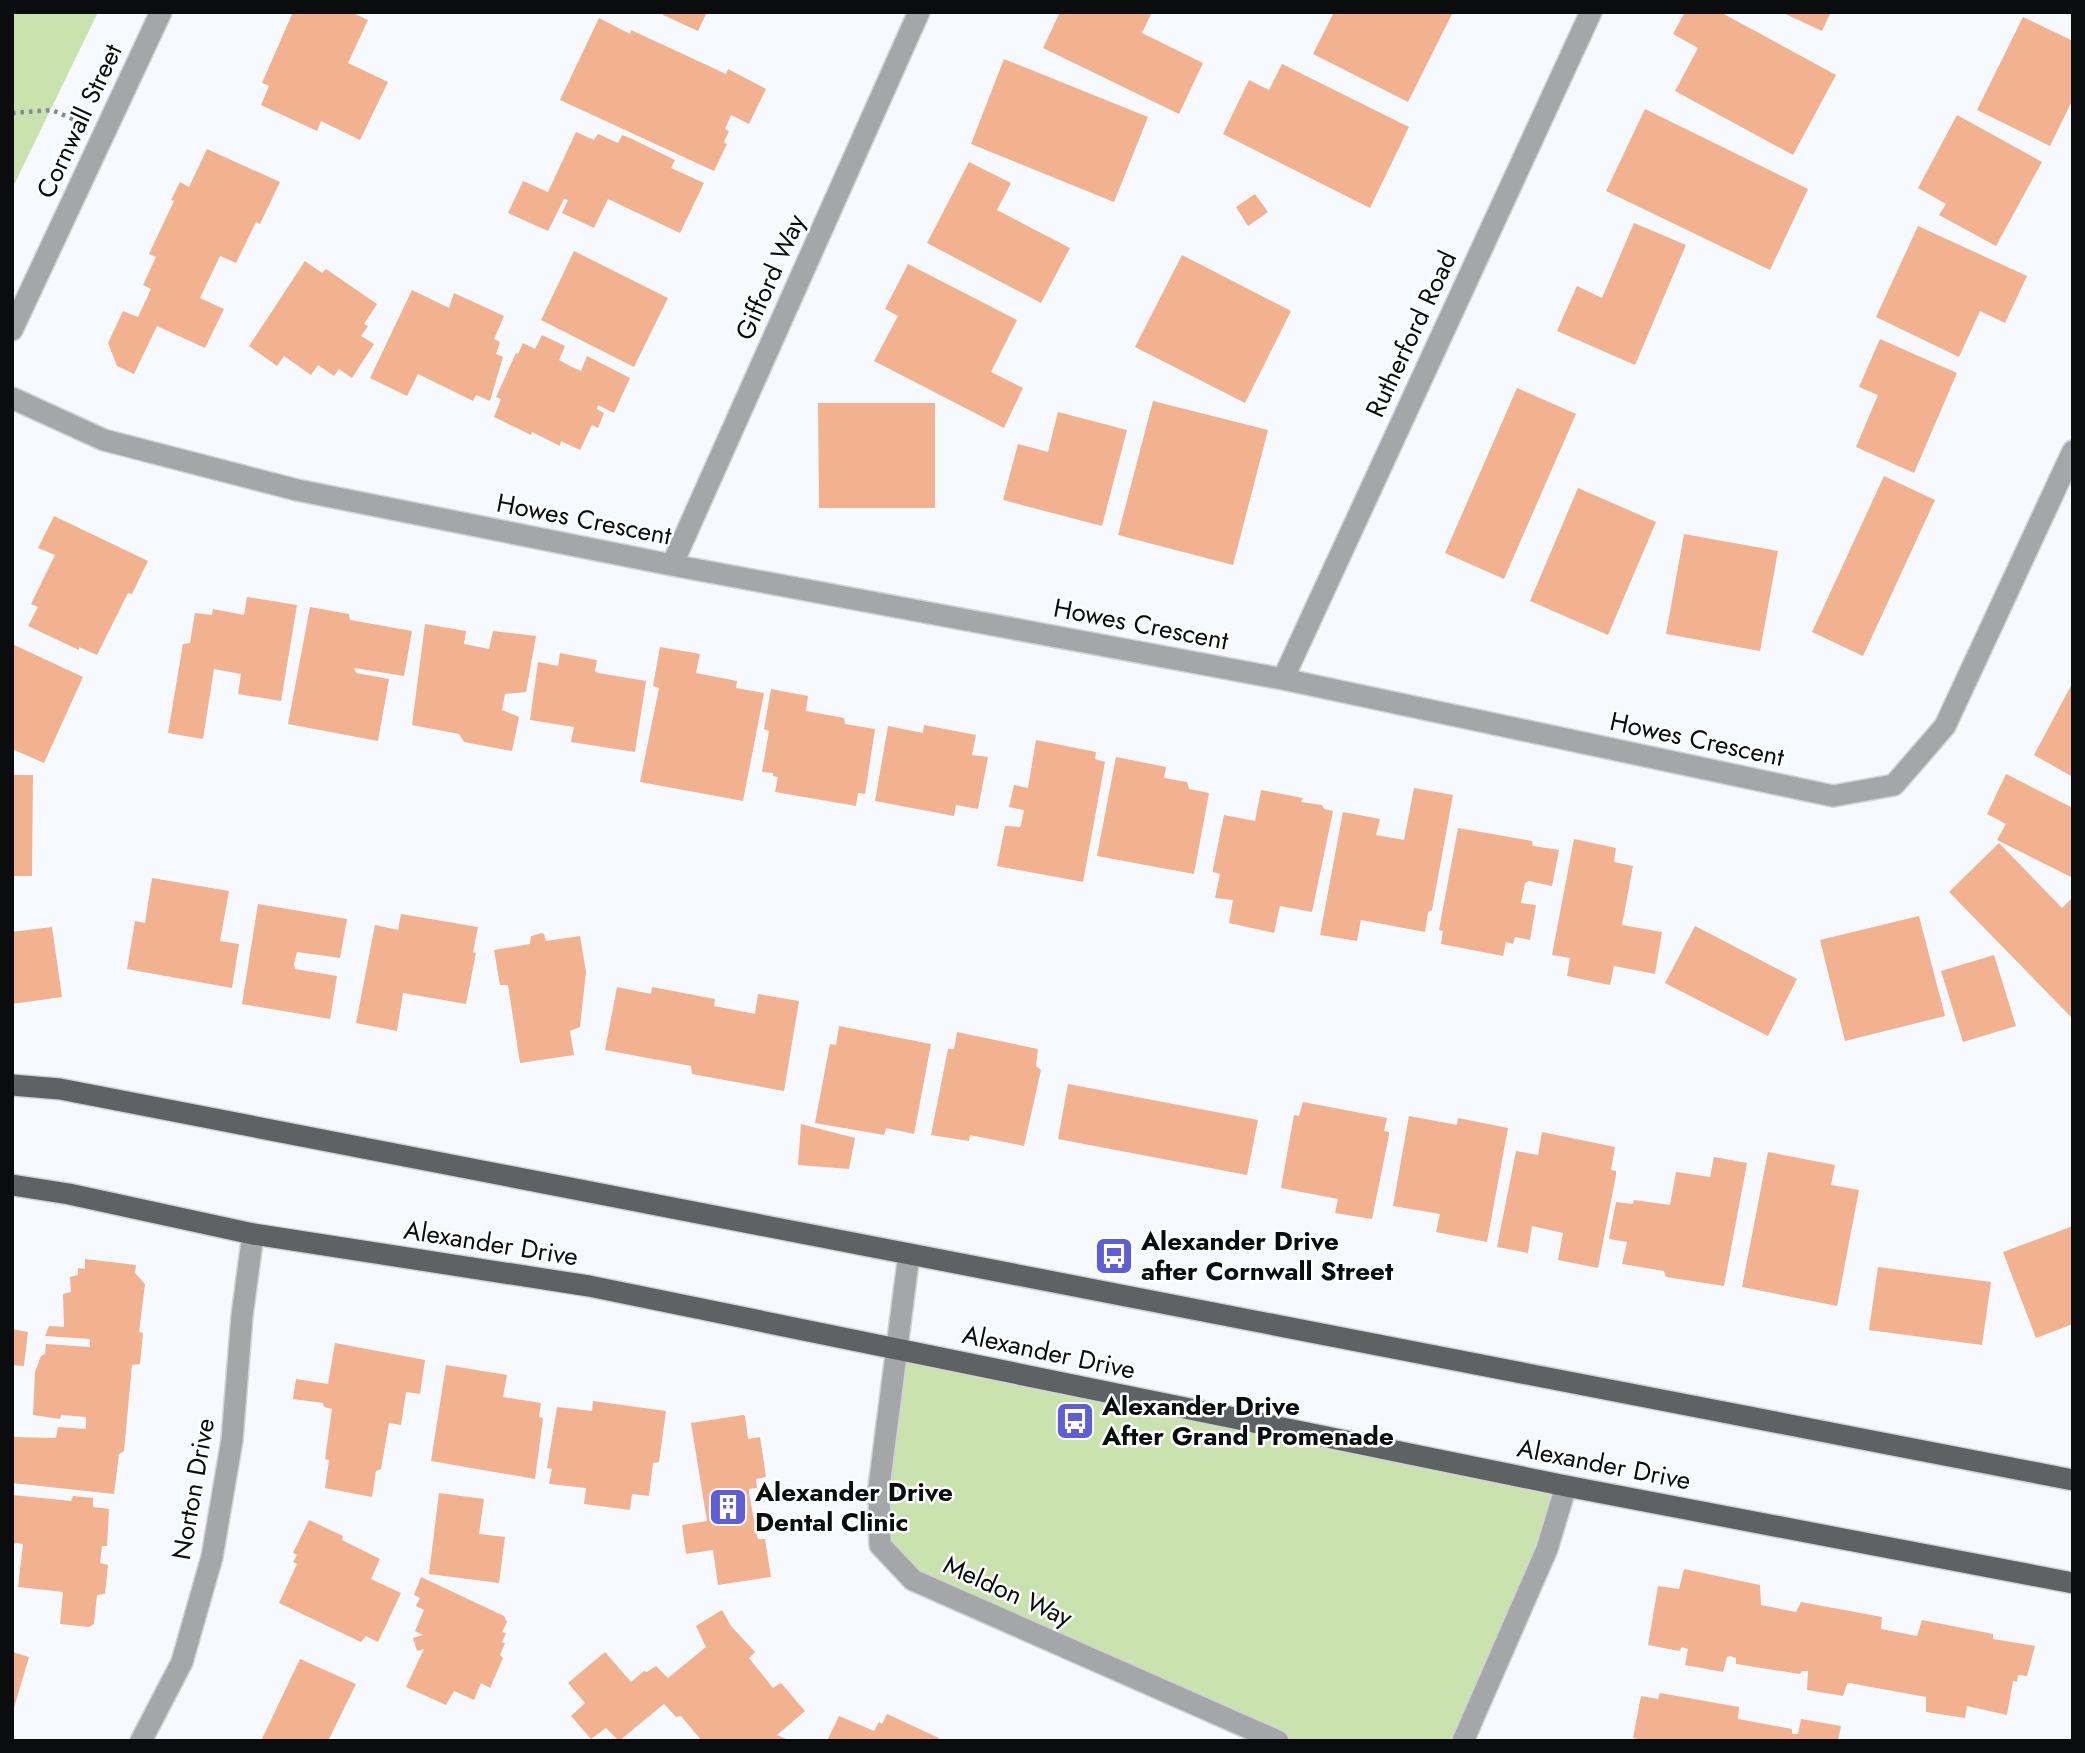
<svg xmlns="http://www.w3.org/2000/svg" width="2085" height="1753" viewBox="0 0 2085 1753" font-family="Jost,sans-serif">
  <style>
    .green { fill: #c9e2ae }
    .building { fill: #f2b290 }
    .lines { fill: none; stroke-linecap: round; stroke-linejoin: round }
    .street-casing { stroke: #d0d4d7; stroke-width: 24 }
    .primary-casing { stroke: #d0d4d7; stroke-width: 24 }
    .path { stroke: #888b8e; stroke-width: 4.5; stroke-dasharray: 3.5 5; stroke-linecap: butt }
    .street { stroke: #a4a6a7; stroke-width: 21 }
    .primary { stroke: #5e6263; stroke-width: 21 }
    .labels { text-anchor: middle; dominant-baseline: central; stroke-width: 5; stroke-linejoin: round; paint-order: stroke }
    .street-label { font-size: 26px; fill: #0a0c0d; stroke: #fff }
    .poi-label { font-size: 26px; font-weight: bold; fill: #0a0c0d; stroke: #fff; text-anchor: start }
  </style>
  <rect width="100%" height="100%" fill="#f6fafe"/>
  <path class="green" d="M12,12h86l-86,177z
    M898,1349l668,137 -103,255h-185l-365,-161 -33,-35z"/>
  <path class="building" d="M293,12h58l17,8 -20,43 40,19 -28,58 -39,-19 -4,10 -56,-26 8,-19 -7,-3z
    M664,12h43l-9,19 -35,-16z
    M1060,12h92l-10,21 61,30 -24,51 -136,-66z
    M1334,12h119l-45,90 -95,-48z
    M1685,12h35l116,63 -43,80 -118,-64 23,-43 -25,-14z
    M1781,12h50l-9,19z
    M2023,17l50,24v58l-23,47 -73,-36z
    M599,18l31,16 1,-4 95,44 2,-5 38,20 -17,35 -18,-9 -6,14 4,2 -5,11 3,2 -13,27 -154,-71z
    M1004,59l144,58 -34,85 -143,-58z
    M1282,64l127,63 -39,81 -147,-74 26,-54 20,10z
    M1645,109l163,80 -38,81 -164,-79z
    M1957,115l85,47 -46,84 -57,-31 7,-11 -28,-16z
    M576,132l18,8 4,-6 20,9 4,-8 8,3 45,22 -4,8 33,15 -24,50 -72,-34 -14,29 -32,-15 6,-13 -4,-1 -16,32 -40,-18 15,-32 25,11z
    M207,149l73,33 -20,42 -4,-2 -20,41 -16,-7 -20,42 24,11 -19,39 -48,-22 -23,48 -17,-8 -9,-23 15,-32 15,6 13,-28 -8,-4 13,-28 -7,-3 25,-53 -3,-1 9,-18 9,5z
    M969,162l42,21 -14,27 73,38 -29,55 -114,-60z
    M1255,194l13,18 -20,14 -12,-19z
    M1634,223l52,22 -51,120 -78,-34 20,-45 25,12z
    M1918,226l109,50 -22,47 -25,-12 -21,46 -83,-40z
    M574,251l94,47 -34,69 -93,-47z
    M1182,255l109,56 -46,92 -110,-56z
    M305,261l17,12 4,-4 51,35 -13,20 4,2 -7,10 13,8 -22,34 -13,-9 -5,7 -16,-11 -7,10 -27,-19 -7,10 -28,-20z
    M908,264l109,56 -26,52 32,16 -19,40 -130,-67 24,-45 -13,-7z
    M412,290l37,18 5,-15 50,23 -10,23 6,3 -4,12 7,3 -13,44 -14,-6 -3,6 -55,-27 -11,22 -37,-18z
    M542,335l23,11 -6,14 11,6 11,5 6,-15 43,22 -16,35 -16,-8 -1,4 7,4 -6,15 -6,-3 -12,25 -19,-9 -1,5 -28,-14 -1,3 -37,-18 7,-18 -5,-2 20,-44 2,1 5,-11 12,6z
    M1880,339l77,34 -43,100 -58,-26 22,-52 -19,-8z
    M1517,388l59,26 -72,165 -59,-26z
    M1153,401l115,29 -35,135 -115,-30z
    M818,403h117v105h-116z
    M1058,412l69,18 -25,96 -99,-26 15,-56 30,8z
    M1884,476l51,24 -72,156 -51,-24z
    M1578,488l78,34 -48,113 -78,-34z
    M54,516l94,45 -16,33 -4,-1 -31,62 -18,-8v3l-51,-24 10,-19 -7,-3 24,-49 -17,-7z
    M1684,534l94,17 -18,100 -94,-17z
    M247,597l50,8 -16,96 -43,-7 3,-20 -27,-5 -11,70 -35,-6 15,-89 7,-1 5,-30 17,2 1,-6 31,6z
    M310,607l39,7 1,6 62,11 -8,45 -50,-8 2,5 33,6 -11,62 -90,-17z
    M425,624l41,7 -2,13 25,5 4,-18 43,5 -10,56 -21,2 -3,16 17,7 -7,34 -48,-9 -5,-8 -47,-9z
    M12,644l71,33 -39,86 -32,-14z
    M660,647l40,7 -4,19 41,8 -1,7 28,5 -21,108 -103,-19 19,-94 -6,-2z
    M560,653l37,7 -2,11 3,2 48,8 -11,71 -64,-10 3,-15 -44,-7 8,-58 20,4z
    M2073,682v95l-39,-22z
    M771,689l37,7 -2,15 38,7 1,6 30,5 -10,65 -7,-1 -2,13 -81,-14 3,-15 -5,-1v-3l-11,-1 7,-41 -5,-2z
    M924,725l52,10 -4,20 16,2 -10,52 -22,-4 -2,11 -79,-15 13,-75 35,7z
    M1036,740l60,12 -1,7 10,3 -22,120 -86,-16 8,-40 15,1 1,-2 3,-15 -15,-3 5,-22 14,3z
    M1116,757l50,10 -2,11 23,4 2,7 20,4 -15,81 -97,-18z
    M2006,774l67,34v70l-76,-38 9,-16 -19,-10z
    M12,775h21l-1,101h-20z
    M1414,788l39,7 -21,115 -4,2 -3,20 -64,-12 -4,21 -37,-6 23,-123 37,7 -4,16 28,5z
    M1261,790l42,8 -2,4 21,3 2,4 9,2 -21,101 -32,-6 -6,27 -45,-10 4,-23 -18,-2 5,-24 -7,-2v-3l11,-54 31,6z
    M1458,828l74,13 1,5 26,4 -7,36 -23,-5 -4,2 -4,20 15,2 -6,35 -15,-3 -2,7 -7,-2 -3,14 -62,-12 2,-13 -4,-1z
    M1574,839l42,9 -2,14 19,4 -11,59 40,7 -7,42 -41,-8 -4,19 -5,-1 -38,-8 3,-18 -18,-3z
    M1999,843l63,65 11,-11v122l-124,-127z
    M152,878l77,13 -9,50 19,3 -7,44 -105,-19 8,-48 10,2z
    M258,904l89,15 -7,39 -43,-6 -3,12 1,5 42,7 -7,43 -88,-15z
    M401,914l77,13 -5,25 3,1 -10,51 -63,-11 -6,38 -41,-8 19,-98 23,5z
    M1919,916l26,100 -100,25 -25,-101z
    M1695,926l102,53 -29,57 -103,-53z
    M52,927l10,70 -50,7v-72z
    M542,933l2,1 2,7 34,-5 6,36 -6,55 -10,4 4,24 -54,8 -12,-78h-8l-6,-35 36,-6 1,-8z
    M1994,955l22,71 -53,16 -22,-71z
    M617,987l34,7 1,-7 63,12 -1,7 41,8 3,-20 41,7 -15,90 -92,-17 -1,-8 -86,-16z
    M839,1026l92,18 -17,90 -28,-6 -2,7 -69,-12 15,-79 6,1z
    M957,1032l81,17 -2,17 5,4 -17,76 -54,-11 -1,6 -38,-6 17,-86h6z
    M1068,1084l190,36 -11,55 -189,-36z
    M1303,1102l84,16 -3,13 5,1v3l-17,84 -37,-6 3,-14 -57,-11 13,-73 5,1z
    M1409,1116l48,9 1,-7 50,10 -21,114 -51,-10 4,-18 -47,-8z
    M801,1124l54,14 -6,31 -51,-4z
    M1542,1132l73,15 -4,23 5,1v4l-18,93 -40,-8 5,-27 -31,-7 -4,27 -31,-6 19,-96 22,4z
    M1768,1152l67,13 -4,20 28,5 -22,116 -95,-19z
    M1714,1157l33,6 -23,123 -58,-9 -2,-6 -42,-7 5,-22 -18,-3 7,-37 17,2 1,-4 36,5 6,-33 34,5z
    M2073,1226v98l-37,14 -33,-86z
    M85,1259l51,6 -1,8 10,11 -6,48 4,1 -3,31 -8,1 -8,86 -5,3 -5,40 -102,-11v-46l44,1 2,-11 28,2v-12l-25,-2 -1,4 -27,-4 2,-43 6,-16 4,-2 1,-10 44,3v-8l-45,-3 4,-10 15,1 -1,-33 8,-2 -1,-15 8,-2v-7l7,1z
    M1878,1267l113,15 -9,63 -113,-15z
    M12,1329l16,3 -4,34 -12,-1z
    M335,1343l90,17 -5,34 -14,-2 -5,33 -12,-2 -8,46 -5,2 -4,26 -47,-9 4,-28 -4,-1 7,-50 -8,-2 -1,-4 -30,-4 3,-20 32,5z
    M446,1365l61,10 -4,22 38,6 -2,14 4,1 -8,61 -104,-18z
    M593,1401l73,10 -7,51 -6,1 -4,33 -17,-2 -2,16 -46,-6 2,-16 -37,-4 3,-15 -5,-1 10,-61 35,4z
    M743,1415l2,1 3,23 12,-2 6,40 -10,2 1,9 -8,1v4l8,43 1,3h7l6,38 -53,8 -5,-35 -27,4 -4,-29 25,-4 -16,-98z
    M439,1493l45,6 -5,35 26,3 -6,46 -70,-9z
    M12,1495l59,6 2,-5 20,2v9l16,2 -2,37h-5l-2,17 8,2 -3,29 -8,1 -3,29 -5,3 -29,-3 3,-32 -45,-5 5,-43 -7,-1 -4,2z
    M309,1520l34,16 -1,4 38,19 -9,20 30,14 -23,49 -12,-6 -5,6 -82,-39 18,-39 -4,-2 4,-7 -4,-2z
    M1684,1569l76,16 1,20 35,7 5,-10 81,15 -1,12 36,7 5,-16 71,14v5l42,7 -8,30 -9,-1 -1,7 -4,-1 -6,34 -40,-9 -2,12 -39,-6v-15l-77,-14 -2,1 -4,12 -36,-6 1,-19h-6l-2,3 -64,-10v-6l-6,-2 -3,1 -4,15 -38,-7 3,-16 -6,-2 -3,4 -31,-6 10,-59 21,3z
    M421,1577l83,39 3,6 -5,10 4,1 -4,9 3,1 -5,12 3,3 -13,30 -9,-5 -7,17 -20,-9 -8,14 -40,-18 18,-38 -7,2 -4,-13 10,-3 -8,-4 9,-21 -8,-4 4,-8 -6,-3z
    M722,1610l9,16 24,26 -6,6 24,30 8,-5 24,28 -28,24 13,6h-88l-21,-25 -5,1 -12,-13 -45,37 -13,-13 -15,11 -20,-23 14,-13 -17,-20 37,-31 26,30 13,-11 3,1 9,-6 12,12 38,-31 -10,-21z
    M12,1652l17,5 -16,54h-1z
    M300,1659l56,25 -28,57h-67z
    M1660,1693l79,14 -1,12 54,10v5h6l3,-15 40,7 -3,15h-188l-17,-3 8,-42 17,3z
    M887,1714l52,24 -1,3h-111l12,-25 35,15 5,-9 3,2z"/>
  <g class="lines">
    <g class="street-casing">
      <path id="street" d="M12,330l149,-318
        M12,398l92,42 193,50 375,75 611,114 550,117 61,-11 51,-59 128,-275
        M672,565l247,-553
        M1283,679l308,-667
        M909,1254l-30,233 1,58 33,35 365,161
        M141,1741l41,-79 30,-105 20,-117 10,-124 11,-82
        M1463,1741l84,-192 19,-63"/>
    </g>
    <g class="primary-casing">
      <path id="primary" d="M12,1085l48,4c672,126 1342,261 2013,391
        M12,1185l57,9 184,40 336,52 977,200 507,97"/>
    </g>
    <path class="path" d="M12,113l40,-3 23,10"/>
    <use href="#street" class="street"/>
    <use href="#primary" class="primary"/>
  </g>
  <defs>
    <g id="bus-square" transform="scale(2.0125)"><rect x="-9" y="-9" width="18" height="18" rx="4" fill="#5e5fd7" stroke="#fff"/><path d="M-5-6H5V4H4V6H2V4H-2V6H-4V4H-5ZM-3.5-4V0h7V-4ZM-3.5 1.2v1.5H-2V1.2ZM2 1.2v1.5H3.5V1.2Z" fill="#fff"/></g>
    <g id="building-square" transform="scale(2.0125)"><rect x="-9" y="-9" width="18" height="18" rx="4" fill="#5e5fd7" stroke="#fff"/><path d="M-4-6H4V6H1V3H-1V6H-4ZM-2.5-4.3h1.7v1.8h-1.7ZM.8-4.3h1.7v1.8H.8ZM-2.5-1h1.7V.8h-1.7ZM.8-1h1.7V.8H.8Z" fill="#fff"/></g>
  </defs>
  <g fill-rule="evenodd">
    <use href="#bus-square" x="1114" y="1256"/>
    <use href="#bus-square" x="1075" y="1421"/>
    <use href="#building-square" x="728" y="1507"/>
  </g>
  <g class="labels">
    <g class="street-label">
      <text transform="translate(79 121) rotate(-65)">Cornwall Street</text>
      <text transform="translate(770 277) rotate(-66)">Gifford Way</text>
      <text transform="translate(1411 334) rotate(-65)">Rutherford Road</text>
      <text transform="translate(584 519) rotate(11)">Howes Crescent</text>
      <text transform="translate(1141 624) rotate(11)">Howes Crescent</text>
      <text transform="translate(1697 739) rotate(12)">Howes Crescent</text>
      <text transform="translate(491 1243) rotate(9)">Alexander Drive</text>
      <text transform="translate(1049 1352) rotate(12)">Alexander Drive</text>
      <text transform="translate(1604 1464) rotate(11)">Alexander Drive</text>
      <text transform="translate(193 1489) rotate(-80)">Norton Drive</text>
      <text transform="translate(1008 1591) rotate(24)">Meldon Way</text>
    </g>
    <g class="poi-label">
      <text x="1141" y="1241">Alexander Drive<tspan x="1141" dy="30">after Cornwall Street</tspan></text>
      <text x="1102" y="1406">Alexander Drive<tspan x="1102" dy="30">After Grand Promenade</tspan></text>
      <text x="755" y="1492">Alexander Drive<tspan x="755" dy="30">Dental Clinic</tspan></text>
    </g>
  </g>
  <rect width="2085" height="1753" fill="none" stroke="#0a0c0d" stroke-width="28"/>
</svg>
